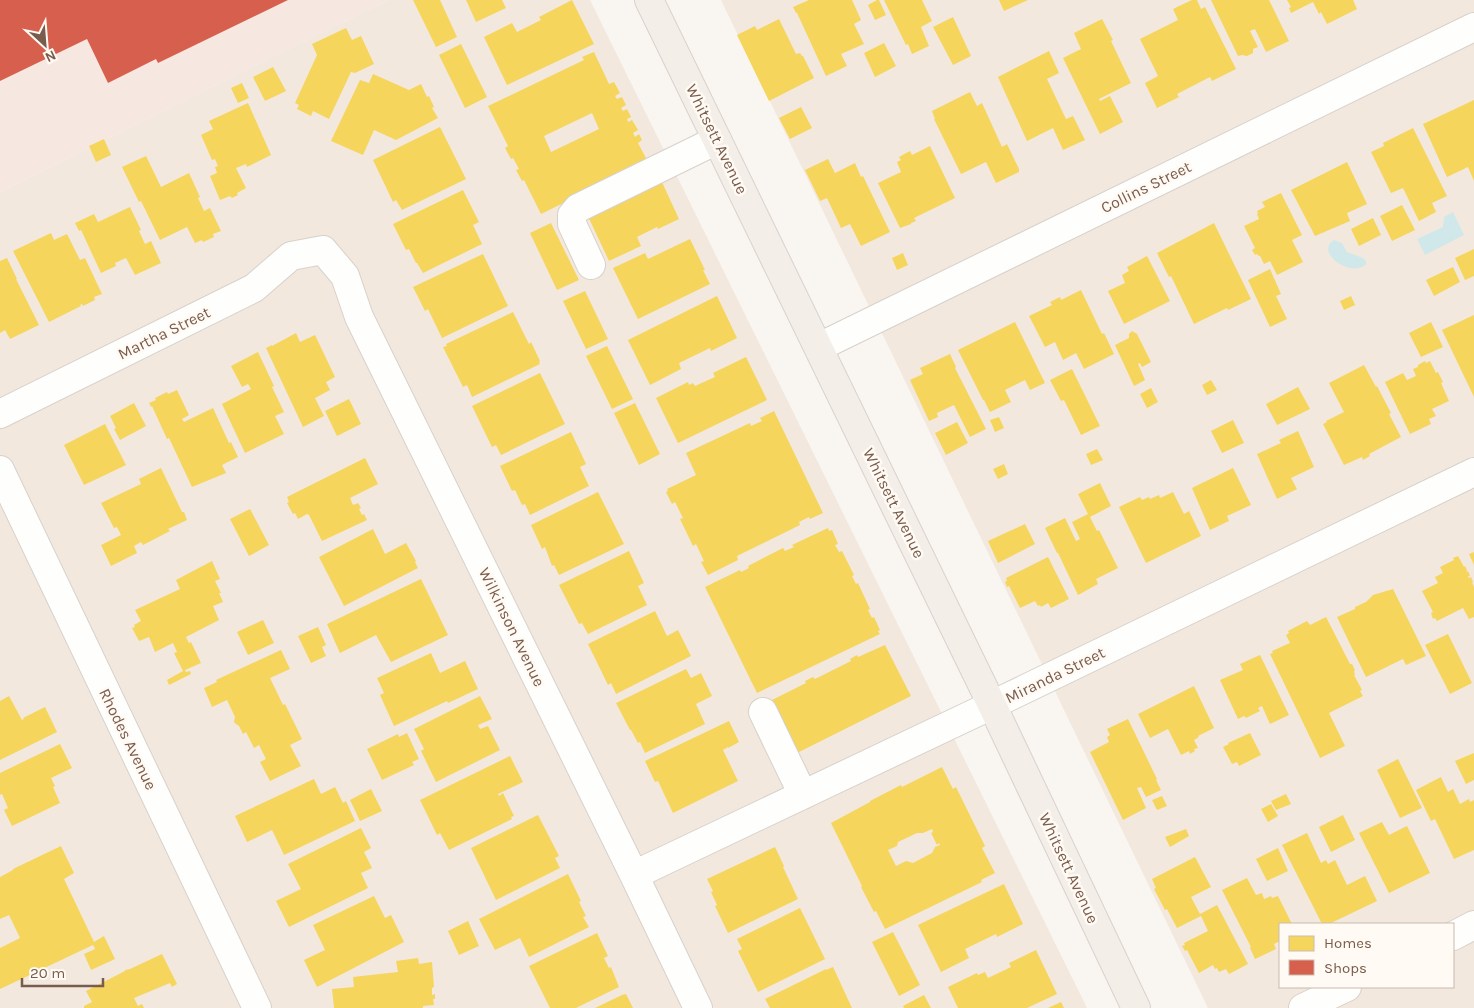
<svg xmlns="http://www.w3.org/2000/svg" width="1474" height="1008" viewBox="0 0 1474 1008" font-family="Karla,sans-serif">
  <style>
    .residential { fill: #f2e8de; fill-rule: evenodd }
    .commercial { fill: #f6e8e1 }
    .water { fill: #d0e8ea }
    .homes { fill: #f6d55c; fill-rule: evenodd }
    .shops { fill: #d6604d }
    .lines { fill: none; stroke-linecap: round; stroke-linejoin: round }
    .minor-casing { stroke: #d7d1cb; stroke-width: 30 }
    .major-casing { stroke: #dad1cc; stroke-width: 30 }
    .minor { stroke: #fefefd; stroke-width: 28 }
    .major { stroke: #f3eee8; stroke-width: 28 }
    .labels { text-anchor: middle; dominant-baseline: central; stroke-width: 5; stroke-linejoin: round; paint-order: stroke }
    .street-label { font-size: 16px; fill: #7a5c4d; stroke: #fffaf3 }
  </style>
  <rect width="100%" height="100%" fill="#f9f5f0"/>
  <path class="residential" d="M388,0h202l497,1008h-1087v-816z
    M721,0h753v1008h-266zM1280,924h173v63h-173z"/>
  <path class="commercial" d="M0,0h388l-388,192z"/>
  <path class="water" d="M1453,212l11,23 -39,20 -8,-16 26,-12 1,-10z
    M1334,240l8,3 5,9 16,6 3,3v3c-15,15 -52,-12 -32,-24z"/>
  <path class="homes" d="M413,0h27l17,37 -21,10z
    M466,0h36l4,8 -30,14z
    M572,0l22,44 -87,41 -23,-48 28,-14 5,9 24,-12 -2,-3z
    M809,0h43l9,20 -7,4 10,20 -23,10 6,12 -21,10 -29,-63h-1l-3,-6z
    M877,0h2l7,15 -11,5 -7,-15z
    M884,0h38l10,21 -11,6 8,19 -17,8 -4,-10 -2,1z
    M999,0h29l-24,11z
    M1192,0h5l4,9 4,-2 31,62 -24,12 -2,-4 -33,17 2,3 -22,11 -12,-25 13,-7 -18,-37 38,-19 -5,-11z
    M1211,0h58l20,41 -23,11 -11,-23 -5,2 8,16 -5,2v4l-6,3 -5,-1 -4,1z
    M1287,0h66l4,9 -30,15 -6,-12 -2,2 -6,-12 -22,11 -2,-5 2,-1z
    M953,17l18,39 -18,9 -20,-38z
    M779,19l17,35 4,-1 2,3h1l11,22 -45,23 -32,-66 18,-9 2,4z
    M1102,19l11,21 -2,1 20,42 -32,16 1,2 10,-5 13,26 -23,12 -37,-76 18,-9 -7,-16z
    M346,28l6,12 9,-4 13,28 -19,9 -4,-1 -22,47 -16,-8 -2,5 -14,-7 2,-4 -4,-2 22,-48 -5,-11z
    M884,43l12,23 -21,11 -11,-24z
    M461,44l26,53 -22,11 -26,-53z
    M1049,51l10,22 -12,6 19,40 7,-3 12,24 -22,10 -10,-22 -26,13 -29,-64z
    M594,52l15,32 5,-2 6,11 -5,3 2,3 5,-2 4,8 -5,3 2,3 4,-2 4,8 -4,2 1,3 4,-2 6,10 -5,3 2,4 4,-3 3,6 -4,3 9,17 -12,8 -94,46 -17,-34 -2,1 -6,-11 3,-1 -6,-11 -2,1 -6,-11 3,-2 -20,-40 96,-46 -2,-3zM592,113l7,16 -48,23 -7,-16z
    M273,67l13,24 -21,10 -12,-24z
    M373,74l36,16 12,-6 6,13 2,-1 5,11 -2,1 6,10 -42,22 -22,-10 -11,25 -32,-14 29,-61 9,3z
    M242,83l7,15 -11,5 -7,-15z
    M970,92l7,14 5,-3 20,44 5,-3 12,25v3l-23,11 -10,-21 -25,12 -27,-55h1l-3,-8z
    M1474,100v81l-6,-14 -21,10 -24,-53z
    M248,103l23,52 -24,12 -1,-3 -10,4 10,20 -9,5 1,2 -6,3 -2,-2 -10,4 -10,-24 7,-3 -2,-6 3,-1 -3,-7 -3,1 -11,-25 12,-6 -4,-8z
    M801,107l11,21 -22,11 -11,-21z
    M440,127l26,52 -64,31 -6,-10 -3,2 -20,-42z
    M1413,128l34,68 -15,7 4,9 -17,9 -16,-33 -12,5 -20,-41 13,-6 -1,-3z
    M104,139l7,16 -15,7 -7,-16z
    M930,146l25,52 -41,20 2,3 -5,2v1l-11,4 -22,-45 23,-11 -4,-10 4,-2 -2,-3 11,-6 2,4z
    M146,156l15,31 28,-14 11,24 -2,1 6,13 6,-3 11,23 -8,3 1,3 -11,5 -1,-2 -7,3 -8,-16 -27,13 -19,-39 -2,1 -17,-35z
    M828,159l7,14 20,-10 6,14 2,-1 27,56 -29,14 -11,-22 -9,4 -14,-30 -7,3 -15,-31z
    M1347,162l20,42 -20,9 3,8 -35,15 -24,-46z
    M661,180l18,39 -21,10 -1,-2 -20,10 4,9 -32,15 -24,-51z
    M463,190l16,32 -6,3 9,19 -59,29 -6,-10h-1l-7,-14 -3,1 -13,-26z
    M1281,193l21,42 -10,5 11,22 -26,13 -7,-14 -6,3 -4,-8h-1l-2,-2 -2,1 -3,-5 3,-2 -11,-22 15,-7 -2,-5 1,-1 -1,-2 8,-4 -3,-5z
    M1402,205l13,25 -23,11 -12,-25z
    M130,207l11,23 -2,1 6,13 6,-3 10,22 -26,12 -9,-17 -11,5 1,3 -15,7 -20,-43 -2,1 -4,-8 19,-9 4,8z
    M1373,218l8,17 -22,11 -8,-17z
    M551,223l28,57 -22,10 -27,-57z
    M1214,223l37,76 -23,11 -1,-2 -33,16 -23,-48 -2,1 -12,-24z
    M51,233l3,7 13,-6 13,26 5,-2 17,36 -8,3 1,3 -12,6 -1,-2 -2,1 1,1 -32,16 -36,-71z
    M690,239l15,31h-2l7,14 -72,35 -25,-51 32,-15 3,6z
    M1474,249v27l-9,4 -10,-22z
    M903,253l5,12 -11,5 -5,-12z
    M483,254l25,52 -66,32 -14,-29 -3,2 -12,-24z
    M1147,256l23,45 -46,23 -16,-33 17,-8 -3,-8 7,-4 -2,-4z
    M7,258l10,21h-1l23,46 -29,14 -5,-9 -5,3v-72z
    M1453,267l7,15 -26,14 -8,-16z
    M1270,269l11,25 -5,2 11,23 -17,8 -22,-47z
    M1081,290l21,44 2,-1 10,21 -30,15 -8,-16 -13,7 -8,-18 -10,5 -16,-31 23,-11 -2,-3 10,-5 1,3z
    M585,291l23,48 -22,10 -23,-48z
    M717,296l20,42 -26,13 -1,-3 -31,15 2,6 -31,16 -22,-45z
    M1351,296l4,9 -11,5 -4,-9z
    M513,312l16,32 2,-2 9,19 -1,1 1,2 -68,33 -5,-12 -4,2 -20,-40 4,-1 -1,-2z
    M1474,315v82l-32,-67z
    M1015,322l30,61 -15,7 -5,-10 -20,10 6,12 -21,10 -6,-12h-1l-25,-50z
    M1431,322l12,25 -22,10 -12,-24z
    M1132,331l5,3 14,28 -9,5 -2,-4 -2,1 7,16 -11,6 -19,-41 14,-7v-4z
    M296,333l4,9 15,-7 20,42 -9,5 4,8 -15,8 9,18 -21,11 -37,-79 6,-3v1z
    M607,346l26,53 -21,10 -26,-53z
    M258,352l16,34 -2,1 12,25 -9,4 9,18 -39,19 -23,-49 29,-15 -3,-5 -6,3 -11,-21z
    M950,354l6,13 -1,1 31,61 -16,8 -16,-32 -17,8 1,4 -9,4 -19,-41 13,-6 -3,-6z
    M746,357l21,43 -89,43 -22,-45 32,-16 1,3 4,-2 2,3 20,-9 -2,-4z
    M1425,361l1,2 4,-2 6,12 2,-1 5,10 -2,1 8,18 -17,8 4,7 -7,3 2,5 -21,10 -25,-52 18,-9 4,7 9,-4 -3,-7 5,-2v-2z
    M1364,365l12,22 1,-1 14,27 -2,1 12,23 -32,17 1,2 -7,4 -1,-3 -18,8 -21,-41 4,-2 -1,-1 18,-9 -15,-29z
    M1072,369l28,57 -19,9 -17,-35 -3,1 -11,-21z
    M540,373l25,51 -64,31 -5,-10 -4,2 -20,-41z
    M1211,380l6,10 -10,5 -5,-10z
    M1298,387l12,22 -33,16 -11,-21z
    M1151,388l7,14 -11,6 -7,-14z
    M177,390l12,25 -7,4 2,3 29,-14 16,35 2,-1 7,15 -16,8 4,8 -34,14 -23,-49 -2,1 -15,-33 -1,1 -2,-4 7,-3 -1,-2 12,-6 1,2z
    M349,399l12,25 -24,12 -12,-25z
    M134,403l12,23 -26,14 -6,-11 2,-1 -6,-12z
    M635,403l25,51 -21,11 -25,-52z
    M774,411l49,102 -13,6 -1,-2 -10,5 1,3 -63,31 1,4 -30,15 -7,-13 3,-1 -8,-17 -3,2 -13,-27 3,-1 -8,-16 -3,2 -6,-12 2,-1 -1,-2 29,-14 -10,-22 64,-30 1,3 11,-5 -2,-3z
    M999,417l5,11 -9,4 -5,-12z
    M1233,420l11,23 -22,10 -11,-22z
    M957,422l11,21 -22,12 -11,-22z
    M105,424l21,41 -42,20 -20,-40z
    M1298,431l16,36 -23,11 6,11 -20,10 -20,-45 24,-11 -2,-3z
    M571,432l15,32 -6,3 9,19 -59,29 -5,-11 -3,1 -7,-15 -3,1 -12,-25z
    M1097,449l6,11 -12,5 -5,-11z
    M365,458l13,26 -28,14 3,7 5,-2 3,5 -2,1 3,6 2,-1 3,6 -45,21 -13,-26 -2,-1 -9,5 -3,-6 -2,1 -6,-11 2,-1 -2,-5z
    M1004,464l4,10 -10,5 -5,-10z
    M161,468l21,44h2l3,8 -19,9 2,2 -27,14 -2,-3 -7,4 3,7 -26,13 -10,-21 20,-10 -4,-8 -3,1 -13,-25 40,-19 -2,-5z
    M1233,468l18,37 -24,11 2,5 -19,9 -18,-42z
    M1100,483l11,23 -21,11 7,14 2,-1 19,38 -22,11 2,5 -20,11 -20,-42h-1l-12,-25 20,-10 11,23 4,-2 -8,-17 16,-8 -10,-20z
    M598,492l26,52 -65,31 -5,-10 -2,1 -7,-19 -3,2 -11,-24z
    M1173,492l11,22 5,-3 12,25 -55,27 -27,-56 21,-10 2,3 7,-3 1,2 9,-4 1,3z
    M250,509l19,36 -20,11 -19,-37z
    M1025,524l10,20 -37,19 -10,-22z
    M828,528l1,3 3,-1 6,14 -3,1 4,7 3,-1 12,24 -2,1 4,8 2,-1 12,26 -2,1 4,8 2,-1 6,13 -2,1 2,3 -123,59 -52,-106 35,-17 1,2 8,-4 -1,-2 35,-18 2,3 9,-4 -2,-2z
    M373,529l12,25 21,-11 10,18 -1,1 3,6 -74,38 -25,-49z
    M629,551l15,32 -6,3 9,19 -59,29 -6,-11 -3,1 -20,-39z
    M1474,552v13l-5,-11z
    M1458,556l6,11 1,-1 2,4 -1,2 2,-1 2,5h-2l1,2 2,-1 2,5h-1l2,5v30l-5,2 -6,-11 -26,13 -2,-3 -2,1 -2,-6 2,-1 -11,-21 16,-8 -3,-6 8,-4 -3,-6 14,-7 -1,-2z
    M1048,557l21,42 -18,9 -3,-5 -7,4 -1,-2 -2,1 -3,-5 -15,7 -11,-22 -2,1 -2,-5 2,-1 -1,-3z
    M212,561l8,18 -5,2 6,12h-2l4,9 -10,4 6,14 -33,17 3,6 2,-1 10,21 -16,7 1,2 4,-1 1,3 -22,11 -2,-5 16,-9 -9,-18 3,-1 -4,-9 -18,9 -6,-15 -10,4 -7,-13 3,-1 -1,-2 7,-4 -6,-11 45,-21 -4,-9z
    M421,579l27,56 -57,27 -15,-27 -36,18 -13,-29z
    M1393,589l33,67 -20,9 -3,-6 -37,18 -29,-60 18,-8v-2l11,-5 7,-7z
    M655,611l12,25 11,-6 13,26 -75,38 -5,-11 -3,2 -20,-41z
    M1326,617l24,47h2l3,6 -1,1 1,4h-1l8,15 -2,1 3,5 -34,17 16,33 -25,12 -50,-104 3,-1 -1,-2 18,-8 -4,-8 3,-2 -1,-2 19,-10 3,4z
    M263,620l11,23 -26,12 -11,-23z
    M318,627l8,18 -4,2 4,9 -15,7 -13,-27z
    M1448,634l24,49 -22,11 -25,-49z
    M885,645l26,51 -114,57 -25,-53 34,-17 -1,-2 8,-4 2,2 36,-18 -1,-2 7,-4 1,2z
    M281,650l9,19 -20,9 13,27 2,-1 17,35 -12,6 11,21 -31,15 -10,-19 6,-3 -7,-14 -5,3 -8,-16 -3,2 -4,-8 -3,-2 -2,-2 1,-5 -8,-17 -15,7 -8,-19 13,-6 -1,-2z
    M431,653l9,20 25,-12 13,28 -30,14 -1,-2 -53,25 -14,-31 4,-2 -7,-15z
    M1260,655l29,60 -19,9 -8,-18 -4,2 2,3 -14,7 -2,-2 -6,3 -18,-39 23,-10 -3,-6z
    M686,669l5,9 10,-5 11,23 -16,8 9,20 -60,29 -5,-11 -2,1 -7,-13h-1l-14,-27z
    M1194,686l20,42 -16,8 1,1 -5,3 4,8 -4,1 1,2 -5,3 -1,-3 -8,4 -13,-26 -18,9 -12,-24z
    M9,696l13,24 2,-1 -1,-1 22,-11 12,25 -57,28v-59z
    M480,696l12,23 -14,6 2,4 8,-3 12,24 -64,32 -15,-31 3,-2 -10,-20z
    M1128,719l29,60 -1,1 5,10 -15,7 -5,-10 -4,1 9,20 -23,12 -33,-68 19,-10 -2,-5 3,-2 -3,-6z
    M729,721l10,21 -11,6v-1l-5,3 15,31 -65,32 -15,-32 -3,1 -10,-21z
    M407,733l12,26 -7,3 2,3 -32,15 -15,-31 31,-15 1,3z
    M1250,733l11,22 -22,11 -2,-4 -5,2 -9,-17 6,-3 -1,-1z
    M60,744l12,24 -21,10 4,8 -2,1 7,16 -48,23 -8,-16 4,-2 -6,-14 -2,1v-22z
    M1474,753v27l-8,4 -11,-23z
    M510,756l13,26 -25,12 1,2 4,-3 11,23 -3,1 1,2 -63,31 -9,-17 -3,2 -17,-35z
    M1398,759l24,49 -22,10 -23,-48z
    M942,767l11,22 3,-2 29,59 -3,2 13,25 -14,7 1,2 -97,47 -9,-18 -2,1 -13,-25 1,-1 -31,-63 39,-21v-1l31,-16 1,2zM932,829l1,3 -2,1 6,12 2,-2 1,2 -5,2 -3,6 -19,10 -7,-2 -10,5 -8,-16 9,-4 1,-4 19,-9h6z
    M1441,777l7,15 5,-3 7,15 9,-5 1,3 4,-2v50l-20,9 -19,-40 -4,2 -15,-31z
    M314,779l7,15 14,-7 8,16 3,-2 9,20 -71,34 -12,-25 -25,12 -12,-26z
    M371,789l11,22 -22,10 -10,-21z
    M1286,794l5,10 -15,6 -5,-9z
    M1162,796l5,10 -10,4 -5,-10z
    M1271,804l7,12 -10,6 -7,-13z
    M538,815l21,41 -4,2 5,10 -64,32 -25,-52z
    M1343,815l12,25 -24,12 -12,-25z
    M1382,822l7,13 18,-9 23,47 -41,20 -30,-60z
    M361,828l10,20 -7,4 8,16 -11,5 7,15 -79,39 -13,-26 25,-12 -13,-25z
    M1186,829l3,7 -19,11 -5,-10z
    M1307,833l14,30 5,-3 2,4 7,-4 12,25 18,-9 12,25 -48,23h-7l-40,-79z
    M61,846l13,27 -10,6 30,63 10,-6 11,23 -24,11 -7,-16 11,-5 -2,-4 -55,26 2,4 -6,3 -2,-4 -32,15v-41l20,-10 -11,-23 -9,4v-42l13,-7v-1z
    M775,847l9,19 -1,1 15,32 -70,34 -13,-27 2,-1 -6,-13 2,-1 -6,-12z
    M1278,848l10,23 -21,10 -11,-22z
    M1195,857l16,30 -20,10 9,17 17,-9 31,59 -19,10 -3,-5 -7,3 -2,-4 -2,1 -2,-4 -14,8 -12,-23 -2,1 -3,-5 3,-1 -1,-2 24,-12 -7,-15 -24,12 -10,-19 -2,1 -11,-21 2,-1 -4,-9z
    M568,874l13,27 -2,1 7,14 -3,1 6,10 -60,30 -9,-19 -25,12 -16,-31z
    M1247,878l9,17 6,-2 2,6 7,-3 1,2 6,-2 14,28h-12v17l-6,3 2,5 -21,10 -5,-11 1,-1 -29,-57z
    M1004,884l19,40 -26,13 -1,-3 -31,15 4,9 -28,14 -23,-47z
    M374,896l11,22 6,-3 13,27 -87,45 -13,-27 21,-10 -12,-25z
    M800,908l25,51 -67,33 -20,-41 4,-2 -5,-10z
    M468,921l11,25 -20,9 -11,-24z
    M893,932l27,53 -21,11 -27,-54z
    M597,933l11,23 -4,2 5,10 2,-1 8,20 -43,21h-26l-21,-42z
    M1036,950l21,44 -30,14h-69l-10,-21 29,-14 1,2 7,-3 3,6 23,-11 -2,-4z
    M162,954l15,30 -5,3 -2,-4 -36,15 4,8 4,-2 2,4h-60v-2l8,-4 -6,-11 39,-20v-1l5,-1z
    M418,958l1,6 13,-2 2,25 -2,1v7l3,-1v5h-2l1,6 -11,1v2h-89l-2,-19 22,-2 -1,-10 45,-5 -2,-11z
    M833,967l19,41h-82l-5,-9 61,-30v1z
    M626,994l7,14h-38l27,-13z
    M924,995l7,13h-27l-1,-2z
    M1061,1002l3,6h-16z"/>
  <path class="shops" d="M0,0h288l-130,63 -2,-4 -48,24 -21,-44 -87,42z"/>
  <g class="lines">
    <g class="minor-casing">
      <path id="minor" d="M591,265l-19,-41v-9l6,-7 139,-68
        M819,347l655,-320
        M0,414l254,-126 37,-32 32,-6 22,26 14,41 275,558 64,133
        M0,470l257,538
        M763,712l40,83
        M634,875l358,-170 482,-233
        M1453,936l21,-11
        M1303,1008l44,-21"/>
    </g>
    <g class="major-casing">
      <path id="major" d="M649,0l343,705 144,303"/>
    </g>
    <use href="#minor" class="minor"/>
    <use href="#major" class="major"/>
  </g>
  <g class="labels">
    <g class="street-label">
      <text transform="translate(717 139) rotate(64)">Whitsett Avenue</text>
      <text transform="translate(1146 187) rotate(-26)">Collins Street</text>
      <text transform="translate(164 333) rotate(-26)">Martha Street</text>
      <text transform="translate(894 503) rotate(64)">Whitsett Avenue</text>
      <text transform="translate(512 627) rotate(64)">Wilkinson Avenue</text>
      <text transform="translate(1055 675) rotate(-26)">Miranda Street</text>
      <text transform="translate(128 739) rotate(64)">Rhodes Avenue</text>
      <text transform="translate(1069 868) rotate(65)">Whitsett Avenue</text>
    </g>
  </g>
  <rect x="1279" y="923" width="175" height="65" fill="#fffaf3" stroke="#cabbb1"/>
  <rect x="1289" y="936" width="25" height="15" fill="#f6d55c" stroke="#cabbb1"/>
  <text x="1324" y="948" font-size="15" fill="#7a5c4d">Homes</text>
  <rect x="1289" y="960" width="25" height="15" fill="#d6604d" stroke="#cabbb1"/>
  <text x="1324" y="973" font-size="15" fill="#7a5c4d">Shops</text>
  <g transform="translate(45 45) rotate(154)" stroke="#fffaf3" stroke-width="4" paint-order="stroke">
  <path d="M0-4L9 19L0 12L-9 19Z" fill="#7a5c4d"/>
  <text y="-8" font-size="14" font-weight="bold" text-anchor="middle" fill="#7a5c4d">N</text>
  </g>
  <path d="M22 978v8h81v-8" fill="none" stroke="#7a5c4d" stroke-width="2.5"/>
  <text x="30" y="978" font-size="15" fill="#7a5c4d" stroke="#fffaf3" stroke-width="4" paint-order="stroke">20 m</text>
</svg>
